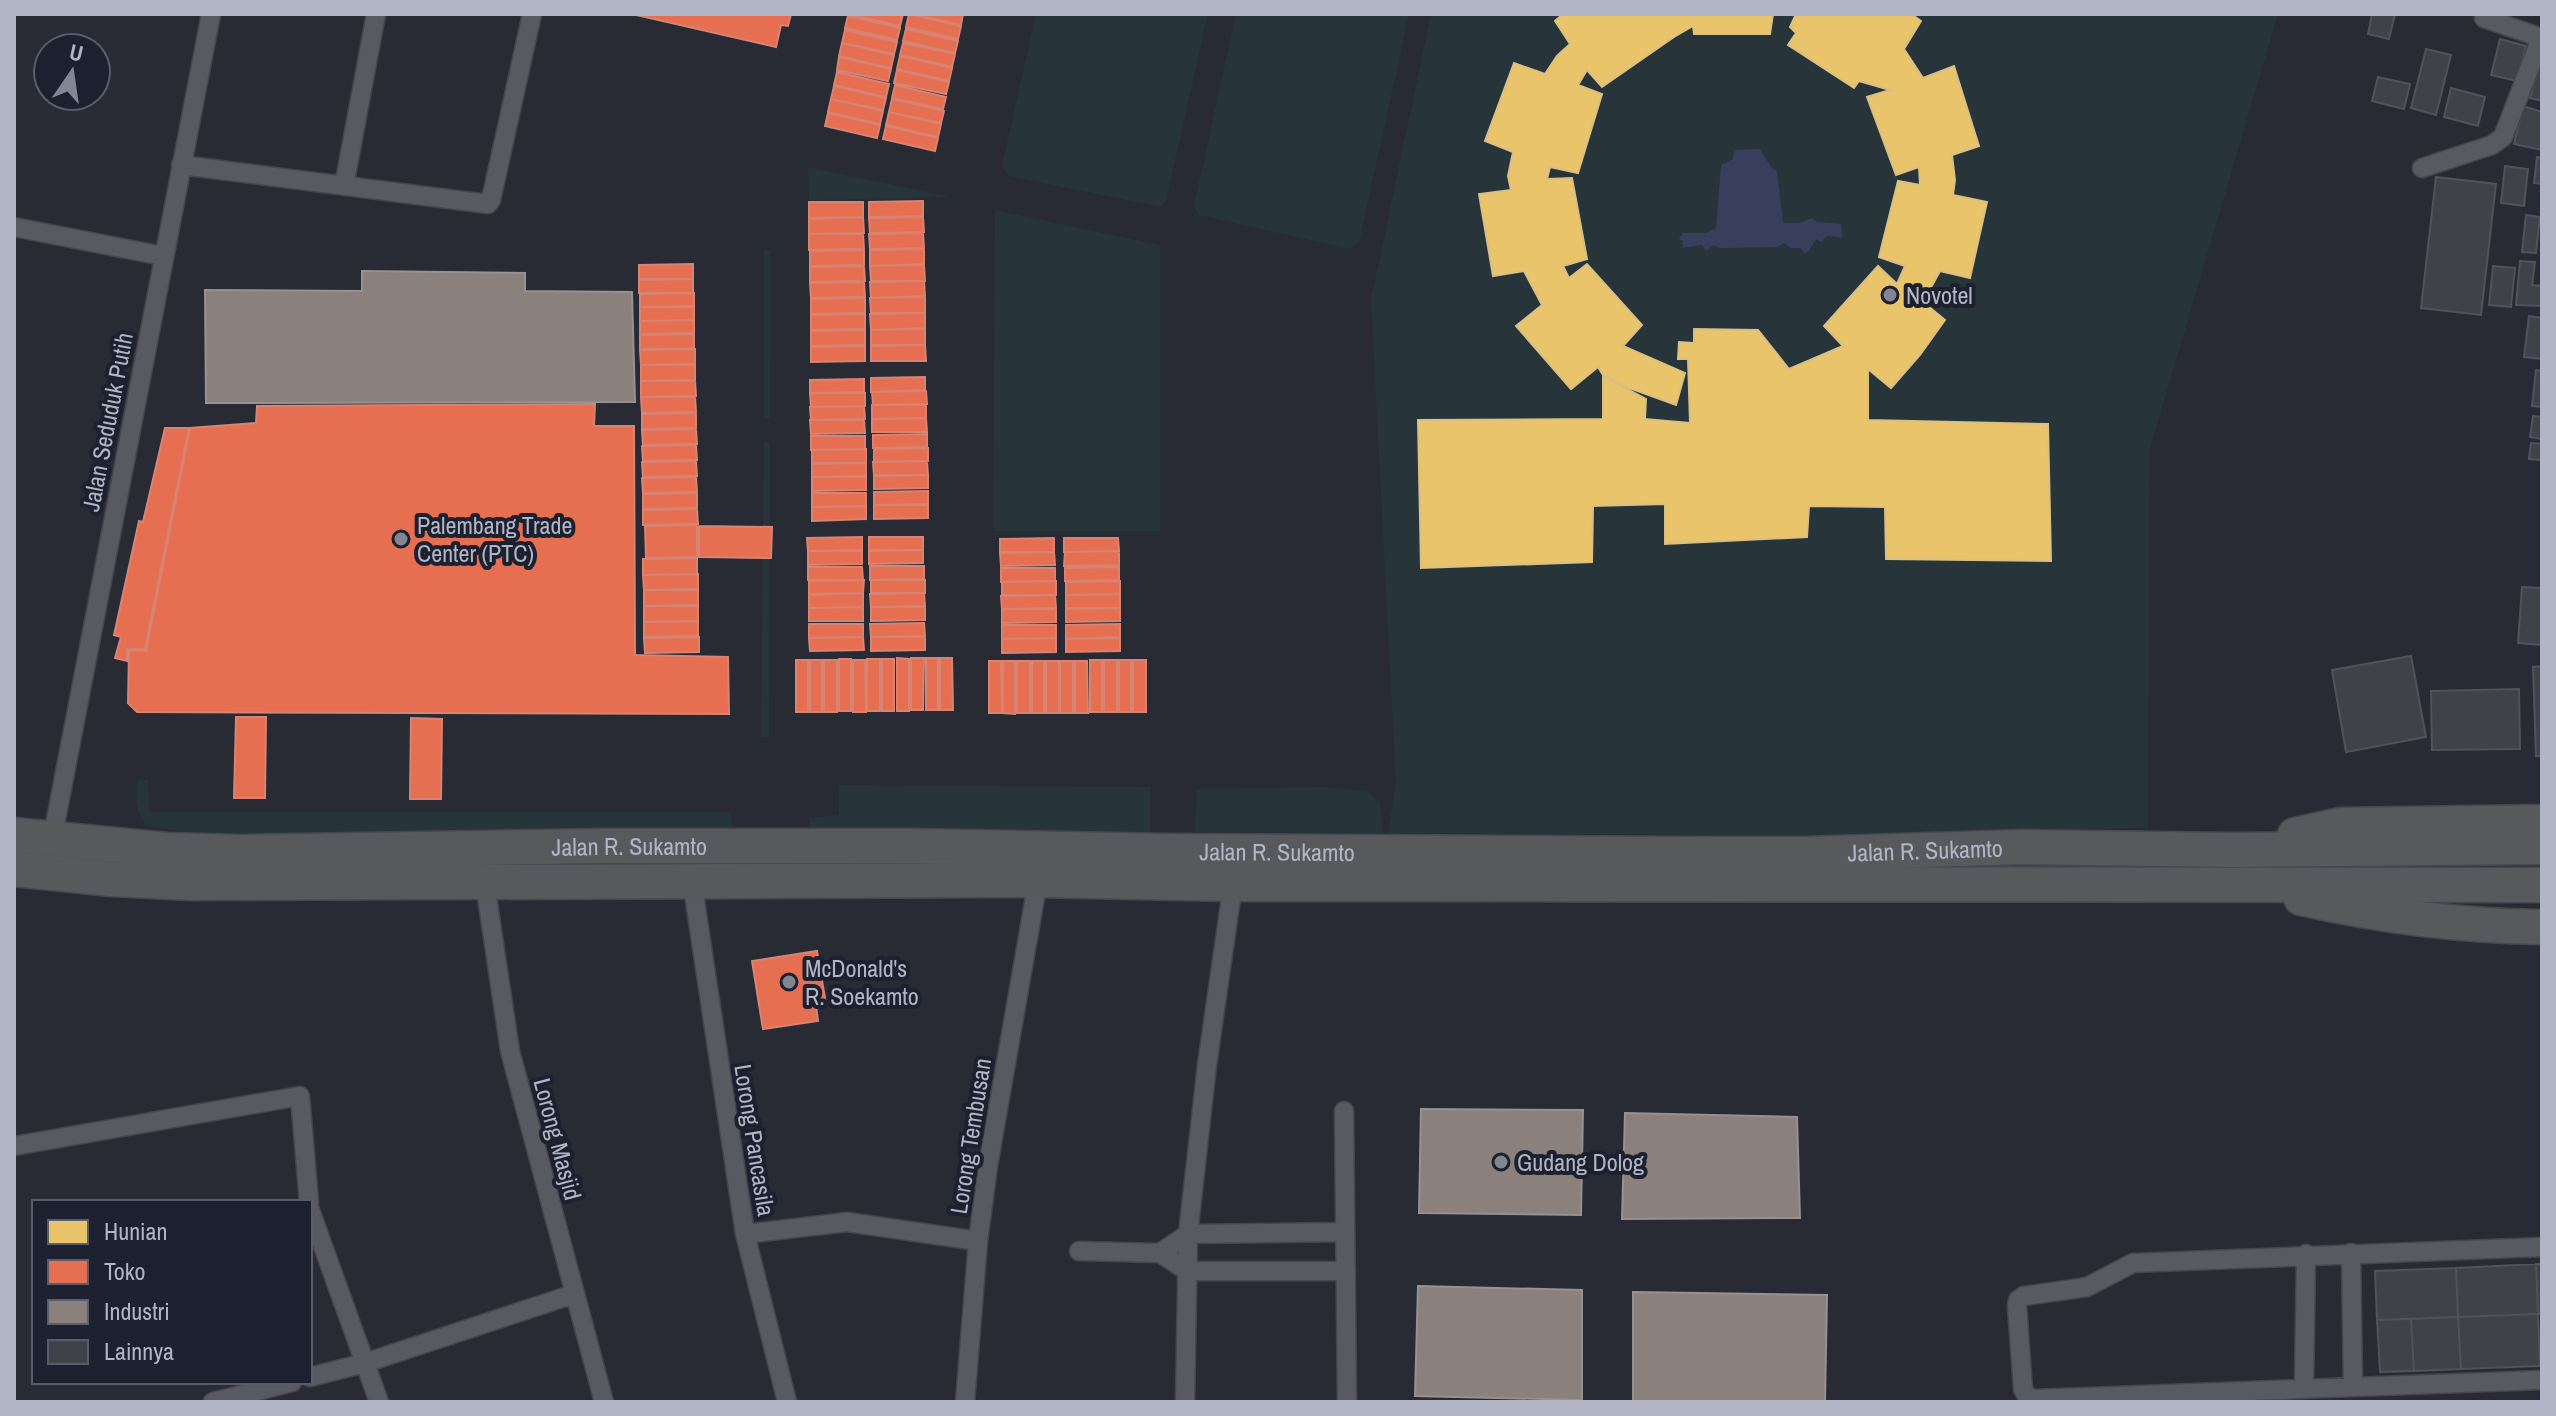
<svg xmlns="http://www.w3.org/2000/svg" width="2556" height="1416" viewBox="0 0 2556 1416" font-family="'Archivo Narrow',sans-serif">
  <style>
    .green { fill: #27343a }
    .water { fill: #383f5d }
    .homes { fill: #e9c46a; stroke: #d8c085; stroke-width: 2 }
    .shops { fill: #e76f51; stroke: #d78474; stroke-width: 2 }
    .industry { fill: #8a817c; stroke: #969192; stroke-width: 2 }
    .building { fill: #40424a; stroke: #51525b; stroke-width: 2 }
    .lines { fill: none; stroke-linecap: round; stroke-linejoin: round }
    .street-casing { stroke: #45464d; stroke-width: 21 }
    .highway-casing { stroke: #46474f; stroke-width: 37 }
    .street { stroke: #585a62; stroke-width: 18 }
    .highway { stroke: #58595c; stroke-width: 34 }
    .poi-dot { fill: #828592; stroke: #1d202e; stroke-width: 3 }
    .labels { text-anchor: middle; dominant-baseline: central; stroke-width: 8; stroke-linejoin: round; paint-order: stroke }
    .poi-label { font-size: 24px; fill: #b2b5c5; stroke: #1d202e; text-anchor: start }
    .street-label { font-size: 24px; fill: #b2b5c5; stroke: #1d202e }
  </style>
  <rect width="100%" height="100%" fill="#292b34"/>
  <path class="green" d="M1036,14h172l-42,186 -5,7 -152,-31 -7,-10z
    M1236,14h173l-50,228 -9,7 -151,-34 -5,-9z
    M1431,14h847l-129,438 -1,376 -345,7 -415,-2 8,-49 -25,-484z
    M808,167l143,30 -142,3z
    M995,210l165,35v286h-167z
    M764,251h7l-1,167 -6,1z
    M764,443h6l-1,294h-8z
    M137,780h11l1,31 8,1h573l4,23 -541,-2 -46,-7c-12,-13 -11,-29 -10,-46z
    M839,785l311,2v46l-340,-1 -1,-14 30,-3z
    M1326,787l43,5 11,11 3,30 -188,-1 2,-43z"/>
  <path class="water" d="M1760,149l11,18 6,4 6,52h16l13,-5 5,4 24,2 1,14 -15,-2 -6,6 -5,-3 -7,12 -5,2 -3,-5h-10l-7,-5 -7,4 -57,1 -6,-3 -8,6 -4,-6 -20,3 1,-7 -4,-2 4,-6h23l10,-5 5,-63 12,-6 1,-9z"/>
  <path class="homes" d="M1773,14l-3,20h-76l-1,-8 -19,11 -72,50 -15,-17 -9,15 24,9 -24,79 -28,-6 -3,12 25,-1 15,81 -24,7 6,12 18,-14 55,61 -19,21 62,27 -9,32 -52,-19 -21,-11 -5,-8 -27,22 -55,-63 26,-21 -18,-34 -31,5 -14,-82 32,-4 -3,-14 5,-24 -28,-11 29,-78 31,11 12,-18 13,-12 -15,-23 8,-7z
    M1796,14h115l10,7 -17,28 19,29 31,-12 25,80 -27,9 3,25 -2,15 34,7 -17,76 -30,-7 -17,31 22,18 -25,35 -29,33 -23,-19v51l180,4 3,137 -165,-2 -1,-52 -76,-1 -2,31 -142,7v-40l-72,2 -1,56 -171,6 -3,-148 185,-1v-43l43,23 -1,20 45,4 -2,-64h-10l1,-17 15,1v-14l64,1 31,39 54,-23 -19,-20 54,-60 19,18 8,-18 -26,-9 19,-76 22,4 -1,-18 -23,8 -29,-78 23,-7 -31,-9 -5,7 -66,-43 8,-12 -6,-6z"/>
  <path class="shops" d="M632,14h159l-3,12 -7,-1 -5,22z
    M848,14h55l-3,12z
    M909,14l52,12 -3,13 -52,-12z
    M913,14h50l-2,11z
    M848,16l52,12 -3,12 -52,-12z
    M906,29l52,12 -3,12 -52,-12z
    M845,30l52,12 -3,12 -52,-11z
    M842,43l52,12 -3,13 -52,-12z
    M903,43l52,11 -3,13 -52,-12z
    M900,56l52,12 -3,13 -52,-12z
    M839,57l52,12 -3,12 -51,-11z
    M897,70l52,12 -3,12 -52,-11z
    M837,72l52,12 -3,13 -52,-12z
    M895,85l51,12 -3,12 -51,-11z
    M834,86l52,12 -3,12 -52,-11z
    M831,99l52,12 -3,13 -52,-12z
    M892,99l52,12 -3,12 -52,-11z
    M889,112l52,12 -3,13 -52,-12z
    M828,113l52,12 -3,13 -52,-12z
    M886,126l52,12 -3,13 -52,-12z
    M923,201v15l-54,1v-15z
    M809,202h54v15l-54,1z
    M863,217l1,16 -55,1v-15z
    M923,217l1,15 -54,1 -1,-15z
    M923,233l1,15 -54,1 -1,-15z
    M809,234h54l1,15 -55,1z
    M924,249v15l-54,2v-16z
    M864,250v15l-54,1v-15z
    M693,264v15h-54v-14z
    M924,265l1,16h-54l-1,-15z
    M864,266l1,15 -55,1v-15z
    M693,279v14h-54v-13z
    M924,281l1,15 -54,2 -1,-16z
    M864,282l1,15 -54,1 -1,-15z
    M694,293v13l-54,1v-13z
    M925,297v16h-54l-1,-15z
    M865,298v15l-54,1v-15z
    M640,307h54v13l-54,1z
    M925,313v15l-54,2 -1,-16z
    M865,314v15l-54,1v-15z
    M694,320v13l-54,1v-13z
    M925,329v16h-54v-15z
    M865,330v15l-54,1v-15z
    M694,334v15h-54v-14z
    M925,345l1,16h-55v-15z
    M865,346v15l-54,1v-15z
    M695,349v15l-54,1 -1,-15z
    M641,365h54v15l-54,1z
    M925,377v13l-54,2v-14z
    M864,379v13l-54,1v-13z
    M641,381h54l1,15 -55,1z
    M926,391l1,13 -54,1 -1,-13z
    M810,393h55v13l-54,1z
    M641,397h54l1,15 -54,1z
    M595,404l-1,22h40l1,229 93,2 1,57 -592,-2 -9,-9 1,-53 17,1 44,-223 66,-5 1,-17z
    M872,405h54v13l-54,1z
    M864,406l1,13 -54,1 -1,-13z
    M696,413v15l-54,1v-15z
    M926,418l1,14h-55v-13z
    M810,420h54l1,13 -54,1z
    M165,428h24l-44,221h-18v12l-12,-3 6,-21 -7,-2 25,-114 4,1z
    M696,429l1,15 -54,1 -1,-15z
    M927,434v13l-54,1v-13z
    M811,436h54v13l-54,1z
    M696,445l1,15 -54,1 -1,-15z
    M928,448v13l-54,1v-13z
    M866,449v14h-54v-13z
    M696,461l1,15 -54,1 -1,-15z
    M927,461l1,14h-54l-1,-13z
    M866,463v13l-54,1v-13z
    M928,475v13l-54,1v-13z
    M696,477l1,15 -54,1 -1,-15z
    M812,477h54v13l-54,1z
    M928,491v13l-54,1v-13z
    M697,493v15l-54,1v-15z
    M812,493h54v13l-54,1z
    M874,505h54v13l-54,1z
    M866,506v13l-54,2v-14z
    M697,509l1,15 -55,1v-15z
    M697,525v32l-51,1 -1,-32z
    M699,526l73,1 -1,31 -72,-1z
    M862,537v13l-54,1 -1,-13z
    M869,537h54v13h-54z
    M1054,538v14h-54v-13z
    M1064,538h54l1,13 -55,1z
    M923,550v13l-54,1v-13z
    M808,551h54v13l-54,1z
    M1119,551v14l-55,1 1,-14z
    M1054,552l1,13 -54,1 -1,-13z
    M697,558v16l-54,1v-16z
    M870,566h54v13l-54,1z
    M808,567h54l1,13h-55z
    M1119,567v13l-54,1v-13z
    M1001,568h54v13l-54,1z
    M698,574v15l-54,1 -1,-15z
    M864,580l-1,13 -54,1v-13z
    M871,580h54v13h-54z
    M1056,581v14h-54v-13z
    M1120,581v13l-54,1v-13z
    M644,590h54v15l-54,1z
    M863,593v14l-54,1v-13z
    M924,593l1,13 -54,1 -1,-13z
    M1120,594v14h-54v-13z
    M1055,595l1,13 -54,1 -1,-13z
    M644,606h54v15l-54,1z
    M863,607v14h-54v-13z
    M871,607h54v13l-54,1z
    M1120,608v13l-54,1v-13z
    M1002,609h54v13l-54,1z
    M698,621v15l-54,1v-15z
    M924,623l1,13 -54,1 -1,-13z
    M809,624h54v13l-54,1z
    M1120,624v13l-54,2v-14z
    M1002,625h54v13l-54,1z
    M699,637v15l-54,1 -1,-15z
    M863,637l1,13 -54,1 -1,-13z
    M871,637h54v13l-54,1z
    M1056,638v14l-54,1v-14z
    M1120,638v13l-54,1v-13z
    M897,658l12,1v52h-12z
    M911,658h13l-1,52h-12z
    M926,658h12v52h-12z
    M940,658h12l1,52h-13z
    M839,659h12v52h-12z
    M867,659h13v52h-13z
    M882,659h12v52h-12z
    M796,660h12v52h-12z
    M810,660h12v52h-12z
    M824,660h13v52h-13z
    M853,660h12l1,52h-13z
    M1090,660h12v52h-12z
    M1104,660h13v52h-13z
    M1119,660h12v52h-12z
    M1133,660h13v52h-13z
    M989,661h12l1,52h-13z
    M1003,661h12v53l-12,-1z
    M1017,661h13v52h-13z
    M1032,661h12v52h-12z
    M1046,661h13v52h-13z
    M1060,661h13v52h-13z
    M1075,661h12l1,52h-13z
    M236,717h30l-1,81h-31z
    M411,718l31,1 -1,80h-31z
    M817,951l9,53 -10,1 2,16 -55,8 -11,-68z"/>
  <path class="industry" d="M362,271l163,2v18l107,1 3,110 -429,1 -1,-113 157,1z
    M1421,1109l162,1 -2,105 -162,-2z
    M1625,1113l172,4 3,101 -178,1z
    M1418,1286l164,4v110l-167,-4z
    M1633,1292l194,3 -2,107h-192z"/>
  <path class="building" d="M2372,14h23l-6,25 -21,-5z
    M2500,39l26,7 -9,35 -26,-6z
    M2426,49l25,6 -15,60 -25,-7z
    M2540,61h2v40l-12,-3z
    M2378,77l32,7 -6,25 -32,-8z
    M2451,88l34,9 -7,29 -34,-9z
    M2523,106l19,6v38l-28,-6z
    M2537,157l5,1v26l-8,-1z
    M2505,166l23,3 -4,37 -23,-3z
    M2436,177l60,7 -15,131 -60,-7z
    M2526,215l14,2 -4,36 -14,-1z
    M2520,261l15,1 -3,23 10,1v20l-26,-1z
    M2493,266l22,2 -4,39 -22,-2z
    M2529,316l13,2v41l-18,-2z
    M2536,370l6,1v36l-10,-1z
    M2533,416l9,1v22l-12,-2z
    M2531,443l11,1v16l-13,-1z
    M2522,587l20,1v57l-24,-2z
    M2411,656l15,81 -80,15 -14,-82z
    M2542,666v90h-6l-3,-89z
    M2519,689l1,60 -88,1 -1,-59z
    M2536,1264l2,50 -80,3 -2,-49z
    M2536,1264h6v50h-4z
    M2456,1268l2,49 -81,3 -2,-49z
    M2538,1314l2,52 -79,3 -3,-52z
    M2458,1317l3,52 -47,2 -3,-52z
    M2411,1319l3,52 -34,1 -3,-52z"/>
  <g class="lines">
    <g class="street-casing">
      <path id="street" d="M2484,18l58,20
        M181,165l307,39 3,-4 41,-186
        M2422,168l70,-23 11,-8 38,-99
        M344,186l32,-172
        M14,227l149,29
        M52,840l159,-826
        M692,881l53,353 42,168
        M485,884l25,167 94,351
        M1344,1111l3,291
        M14,1146l286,-50 9,106
        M310,1210l69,192
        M745,1234l102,-12 131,19
        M2542,1247l-409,16 -46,24 -63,9 -6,4 -1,6 6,83 4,7 7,3 508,-19
        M1079,1251l81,2 27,18h159
        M1160,1253l28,-19 157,-2
        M2351,1253l2,133
        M310,1377l55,-14 209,-69
        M2304,1387l2,-133
        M213,1402l79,-20
        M965,1402l13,-161 10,-75 50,-286
        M1185,1402l3,-168 19,-169 26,-181"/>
    </g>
    <g class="highway-casing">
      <g id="highway">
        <path id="s1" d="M14,835l153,15 72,2 365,-6h310l253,5 522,3h114l219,-7 210,3 310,-3"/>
        <path d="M2295,835l45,-10 202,-3"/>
        <path d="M14,869l98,10 79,4 847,-3 195,4 1309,1"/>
        <path d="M2301,898c79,18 160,28 241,29"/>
      </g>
    </g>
    <use href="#street" class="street"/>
    <use href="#highway" class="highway"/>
  </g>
  <g class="poi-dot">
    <circle cx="1890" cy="295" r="8"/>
    <circle cx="401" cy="539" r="8"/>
    <circle cx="789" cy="982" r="8"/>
    <circle cx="1501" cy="1162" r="8"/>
  </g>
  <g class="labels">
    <g class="poi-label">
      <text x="1906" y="295">Novotel</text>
      <text x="417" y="525">Palembang Trade<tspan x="417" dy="28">Center (PTC)</tspan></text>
      <text x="805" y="968">McDonald's<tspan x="805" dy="28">R. Soekamto</tspan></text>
      <text x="1517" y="1162">Gudang Dolog</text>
    </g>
    <g class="street-label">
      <text transform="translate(107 422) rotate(-79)">Jalan Seduduk Putih</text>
      <text stroke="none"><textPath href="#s1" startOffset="616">Jalan R. Sukamto</textPath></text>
      <text stroke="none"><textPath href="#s1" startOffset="1912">Jalan R. Sukamto</textPath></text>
      <text stroke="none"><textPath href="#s1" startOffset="1264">Jalan R. Sukamto</textPath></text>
      <text transform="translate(970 1136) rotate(-81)">Lorong Tembusan</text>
      <text transform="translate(558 1139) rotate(75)">Lorong Masjid</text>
      <text transform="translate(755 1140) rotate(81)">Lorong Pancasila</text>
    </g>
  </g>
  <rect width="2556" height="1416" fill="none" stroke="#b2b5c5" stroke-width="32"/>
  <rect x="32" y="1200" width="280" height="184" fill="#1d202e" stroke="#595c6a" stroke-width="2"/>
  <rect x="48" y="1220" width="40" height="24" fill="#e9c46a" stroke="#595c6a" stroke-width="2"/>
  <text x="104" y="1240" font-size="24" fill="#b2b5c5">Hunian</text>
  <rect x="48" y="1260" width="40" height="24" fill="#e76f51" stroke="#595c6a" stroke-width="2"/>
  <text x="104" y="1280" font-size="24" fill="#b2b5c5">Toko</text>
  <rect x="48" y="1300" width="40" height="24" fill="#8a817c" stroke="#595c6a" stroke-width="2"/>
  <text x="104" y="1320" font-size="24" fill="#b2b5c5">Industri</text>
  <rect x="48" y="1340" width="40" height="24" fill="#40424a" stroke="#595c6a" stroke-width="2"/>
  <text x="104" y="1360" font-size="24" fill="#b2b5c5">Lainnya</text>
  <g transform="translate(72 72) rotate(13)"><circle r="38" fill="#1d202e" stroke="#595c6a" stroke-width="2"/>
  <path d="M0-6L14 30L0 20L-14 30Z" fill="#828592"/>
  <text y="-12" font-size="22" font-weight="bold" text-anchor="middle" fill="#b2b5c5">U</text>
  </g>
</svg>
